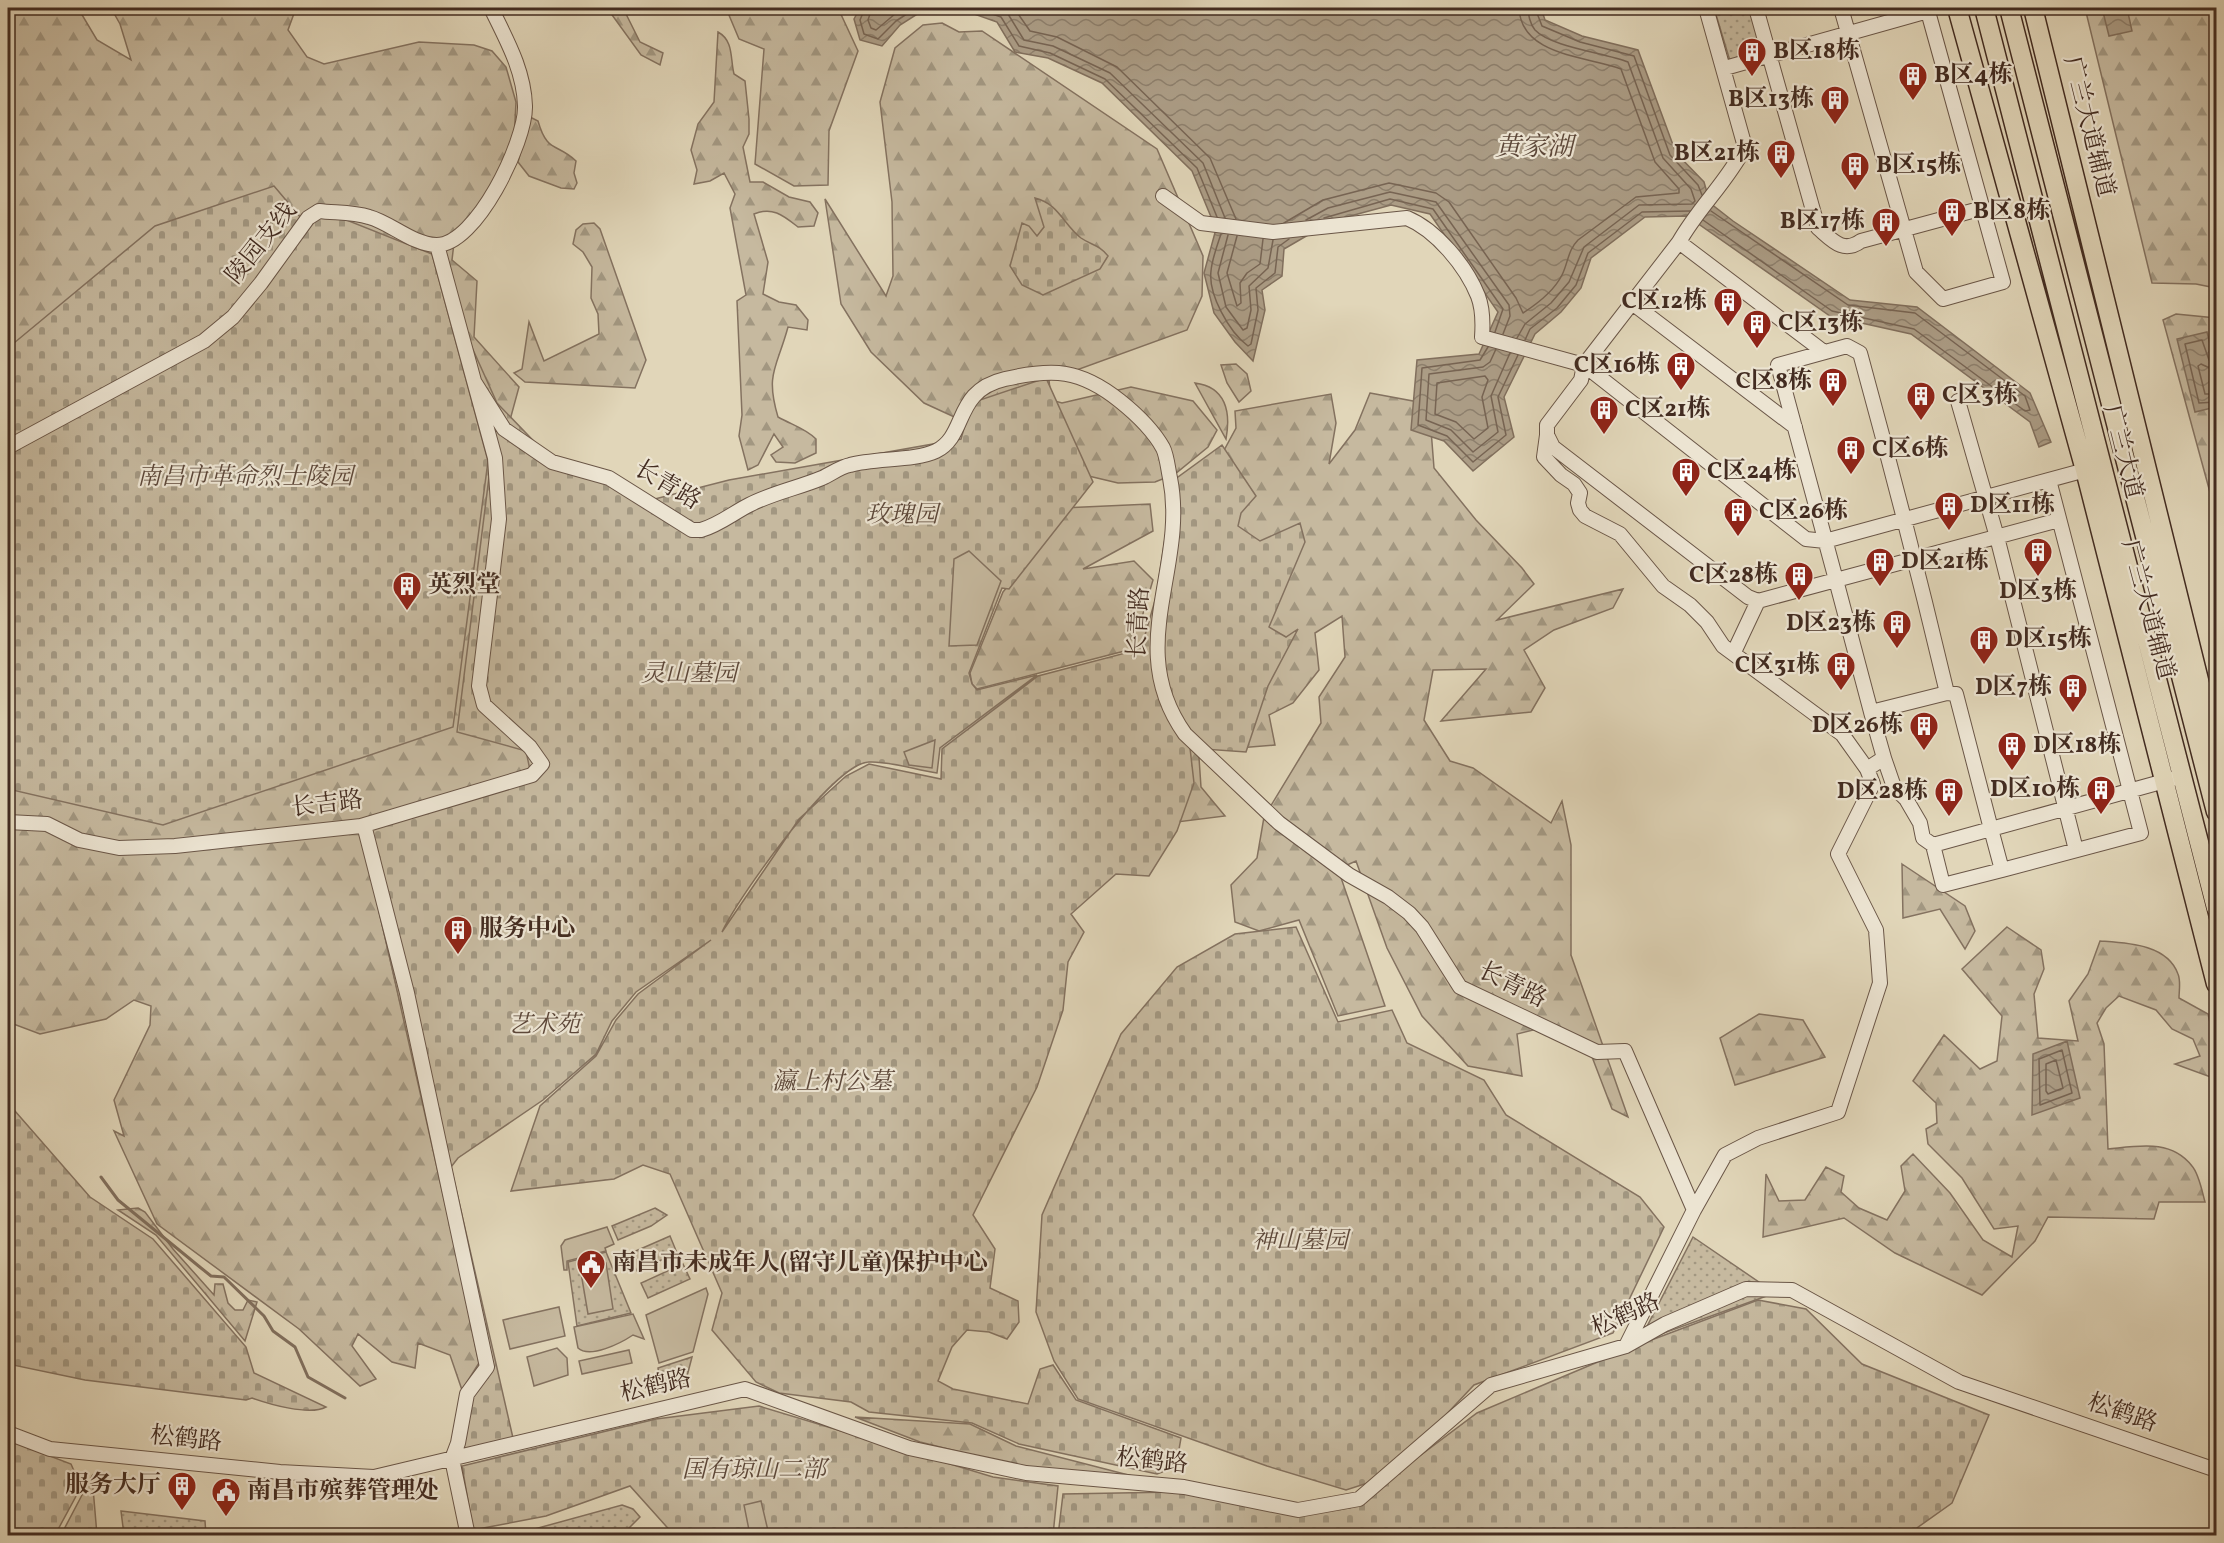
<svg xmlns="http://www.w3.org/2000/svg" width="2224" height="1543" viewBox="0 0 2224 1543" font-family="Vollkorn,'Noto Serif SC',serif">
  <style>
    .grass { fill: url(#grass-dots); stroke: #847260; stroke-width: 1.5 }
    .forest { fill: url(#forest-firs); stroke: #847260; stroke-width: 1.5 }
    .cemetery { fill: url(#cemetery-stones); stroke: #847260; stroke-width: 1.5 }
    .garden { fill: #c6b99f; stroke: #847260; stroke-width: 1.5 }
    .water { fill: url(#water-waves); stroke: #816f5d; stroke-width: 1.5 }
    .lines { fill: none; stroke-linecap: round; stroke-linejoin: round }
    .shore { stroke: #776453; stroke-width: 1.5 }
    .stream { stroke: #816f5d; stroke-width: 3 }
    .minor-casing { stroke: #6a5647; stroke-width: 16 }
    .major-casing { stroke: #432c21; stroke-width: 21 }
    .minor { stroke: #ece4d2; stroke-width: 14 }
    .major { stroke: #e1d6b9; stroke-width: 18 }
    .labels { text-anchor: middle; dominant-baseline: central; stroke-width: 4.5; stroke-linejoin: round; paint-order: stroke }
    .poi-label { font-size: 24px; font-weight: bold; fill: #432c21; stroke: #ece4d2; text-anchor: start }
    .street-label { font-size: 24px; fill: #432c21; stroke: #ece4d2 }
    .park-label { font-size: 24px; font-style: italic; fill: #5d483a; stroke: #ece4d2 }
    .water-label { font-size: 26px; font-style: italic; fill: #5d483a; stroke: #ece4d2 }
  </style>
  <defs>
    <pattern id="grass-dots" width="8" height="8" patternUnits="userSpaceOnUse" patternTransform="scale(1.5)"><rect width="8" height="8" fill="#c6b99f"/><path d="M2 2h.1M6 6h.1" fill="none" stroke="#a29781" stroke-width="1.8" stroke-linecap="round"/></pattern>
    <pattern id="forest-firs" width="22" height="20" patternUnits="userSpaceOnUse" patternTransform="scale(1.5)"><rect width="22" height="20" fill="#c6b99f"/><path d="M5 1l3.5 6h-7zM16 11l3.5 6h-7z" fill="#a29781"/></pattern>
    <pattern id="cemetery-stones" width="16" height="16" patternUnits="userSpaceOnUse" patternTransform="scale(1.5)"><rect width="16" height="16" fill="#c6b99f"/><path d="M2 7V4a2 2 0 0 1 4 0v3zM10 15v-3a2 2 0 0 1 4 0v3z" fill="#a29781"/></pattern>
    <pattern id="water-waves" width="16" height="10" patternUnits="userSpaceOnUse" patternTransform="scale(1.5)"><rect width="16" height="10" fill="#ab9c85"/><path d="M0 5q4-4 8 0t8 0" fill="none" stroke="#8d7f6c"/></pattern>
  </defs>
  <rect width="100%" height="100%" fill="#e1d6b9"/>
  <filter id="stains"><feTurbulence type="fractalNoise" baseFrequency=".00333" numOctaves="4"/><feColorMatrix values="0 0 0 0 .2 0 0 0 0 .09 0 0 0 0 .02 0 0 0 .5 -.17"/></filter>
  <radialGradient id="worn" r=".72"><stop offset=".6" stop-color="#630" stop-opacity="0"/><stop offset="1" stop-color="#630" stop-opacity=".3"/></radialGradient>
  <path class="grass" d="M1714,8h38l12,41 -34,12z
    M655,1208l12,7 -16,11 -33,14 -6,-14z
    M670,1236l7,17 -40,18 -8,-17z
    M1693,1237l82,56 -136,49z
    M606,1252l25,61 -54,13 -9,-64z
    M683,1264l7,15 -42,19 -7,-15z
    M692,1357l-7,27 -24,6 -3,-22z
    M622,1505l11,4 7,8 -18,18 -113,1z
    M121,1511l84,10 1,14h-82z"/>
  <path class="forest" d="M8,8h70l19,32 34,20 -11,-36 -9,-16h185l-8,22 19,27 17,7 95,-22 55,3 18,6 14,16 10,35 -2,39 -37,71 -23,31 -2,17 25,21 -3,56 45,50 -15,55 63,317 -204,84 73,313 43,207 -17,27 -12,-35 -32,-12 -3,25 -23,-6 -34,-28 -6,12 24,33 -16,7 -61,-57 -142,-105 -43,-93 10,5 -10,-36 36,-75 1,-19 -17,-6 -28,19 -66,15 -32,-12z
    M607,8h16l17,34 23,11 -3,12 -19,-10z
    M726,8h112l20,43 -29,80 -1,54 -34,1 -39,-22 9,-115 -25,-10z
    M2085,8h131v280l-20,-4 -44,-1z
    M942,23l17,9 23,-1 175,118 46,107 -1,40 -15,34 -138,50 2,20 11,3 69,-16 62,14 24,29 -9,17 -33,27 -20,8 -37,1 -42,-10 -152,-70 -53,-51 -30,-48 -16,-105 61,97 7,-20 -1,-74 -12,-100 15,-54 28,-23z
    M718,32c16,9 12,26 16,42l11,7 4,38v15l-6,13 7,35h13l26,15 21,5 8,11 -4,13 -16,1c-14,-11 -25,-21 -44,-13l14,48 -5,32 16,8 17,3 12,15 -1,10 -19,-3c-11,41 -23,46 -10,90 14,8 27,11 38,22v14l-21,10 -19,-1 -5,-7 12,-8 -9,-13 -16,31 -10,5 -9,-34 3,-21 -5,-114 9,-6 -16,-87 5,-14 -11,-21 -14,8 -16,3 3,-14 -6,-20 7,-26 16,-22z
    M530,117l8,4c9,32 19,22 38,40l-2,12 3,10 -3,6 -13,-1 -32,-12 -11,-14z
    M594,223l6,6 46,131 -11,28 -110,-6 -11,-9 8,-4 7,-47 15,39 55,-27 -1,-20 -7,-16 1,-31 -9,-15 -10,-8 3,-14 7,-6z
    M2176,314l40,4v179l-5,-1 -48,-176z
    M1236,364l11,10 4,17 -12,11 -12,-19 -6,-18z
    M1195,383c31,4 36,29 31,56z
    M1370,393l59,11 5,64 42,52 46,48 12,16 -37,36 126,-31 -10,19 -59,22 -30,20 21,38 -14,24 -90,9 45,-52 -53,1 -9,50 26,41 23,7 78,55 11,-22 9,44v110l57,162 -16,-8 -23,-60 -40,-23 -32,8 5,42 -54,-10 -46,-50 -35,-68 -31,-87 -18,8 47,137 -47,10 -39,-96 -40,11 -24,-9 -4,-37 26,-27 7,-41 57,-94 -2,-26 26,-40 -3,-41 -27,17 4,37 -26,33 -24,12 6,30 -37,3 -40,-5 3,44 24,29 -48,6 -33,-176 -167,43 -5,-5 -2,-11 33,-81 33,-40 26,-44 88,-4 3,27 -70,38 51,-8 19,19 -11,37 43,16 30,-166 21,-39 -1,-17 96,-17 5,29 -7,41 26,-34z
    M1902,864l63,42 10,25 -10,18 -25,-40 -37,9z
    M2007,927l34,23 3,19 -10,25 4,44 40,3 -9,-40 19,-27 12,-33c27,2 67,3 78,33 3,7 1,17 1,24l29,16 8,35v30l-41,-15 25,-8 -7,-17 -21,-10 -16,-19 -37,-14 -13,12 -9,15 7,21 4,105c31,-3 63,-10 84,17 7,8 10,25 13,36h-46l-5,17 -106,-2 -13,24 -53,54 -87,-42 -51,-35 -81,19 3,-63 13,27 26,-1 21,-33 18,9 -3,16 18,16 28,12 18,-29 -4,-25 12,-12 37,39 33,47 29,17 6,-31 -24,3 -32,-51 -34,-34 -2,-15 11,-6 -1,-20 -23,-22 31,-46 36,34 17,-8 5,-45 -40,-47z
    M1759,1014l44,6 22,37 -90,28 -15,-47z
    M138,1208l7,4 28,37 41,46 1,-11h8l5,19 7,7h8l5,-10 9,2 -12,39 -89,-106 -38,-25z
    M855,1417l115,7 46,22 124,32 -112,-9 -108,-27z"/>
  <path class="cemetery" d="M274,186l33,39 22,-12 103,41 56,207 -35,266 -290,98 -155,-36v-441l147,-122z
    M1035,198c24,6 28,26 46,40 10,7 19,7 27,18l-8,13 -57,26 -21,-10 -12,-19 12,-43 7,3 8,10 7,-9z
    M470,343l27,60 55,57 99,40 78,-20 232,-41 10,-36 75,-25 47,104 -84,107 -7,-1 -33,85 3,11 5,6 60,-15 -97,73 -3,25c-21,-3 -47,-12 -68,-11 -36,1 -132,137 -147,170l77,-113 47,-43 23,-12 72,15 1,-30 96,-73 103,-27 15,-52 18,-117 48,-35 34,51 -15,17 -3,13 22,15 40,-18 5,19 -36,85 17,10 12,-8 -30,57 -22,66 -56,-4 4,35 -17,48 -28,45 -33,-2 -45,40 13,18 -16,30 -5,48 -26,77 -64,128 22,34 -5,39 28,13 1,21 -12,17 -18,-7 -22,-2 -15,17 -14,34 15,8 75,15 12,-35 13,-4 23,35 105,38 -5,29 -19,7 -138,-30 -47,-21 -103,-11 -18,-10 -72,-9 -23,-11 -44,-52 10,-37 -52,-119 -27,-9 -29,14 -103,12 29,-85 56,-50 20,-36 22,-26 73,-54 -75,52 -24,29 -16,33 -53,46 -85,58 -7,9 62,271 -62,17 -4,-3 8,-5 27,-80 -123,-545 171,-52 -4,-19 -69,-19 34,-271z
    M1296,927l42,95 54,-12 15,33 77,37 22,35 134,82 24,30 -51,106 -139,52 -63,67 -34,28 -31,10 -79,-24 -189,-67 -24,-38 -18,-49 6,-97 79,-181 56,-67 58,-33z
    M8,1103l82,94 63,42 93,108 8,26 72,34c-17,9 -57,-3 -74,-9l-6,2 -161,-20 -77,-16z
    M1758,1300l48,9 56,55 127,51 -37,88 -45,32 -849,1 5,-42 112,-2 122,21 53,-5 127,-95 161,-68z
    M759,1406l234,71 65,9 -5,49h-379l-44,-49 -84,30 -73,14 -11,-64 194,-47z
    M8,1440l63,24 10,23 -26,48h-47z
    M92,1476l5,59h-36z"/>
  <path class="garden" d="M969,551l32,30 -24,64 -28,1 5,-87z
    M935,740l-3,28 -23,-3 -5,-13z
    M607,1227l7,17 -9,4 1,3 -39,10v9h-3l-3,-24 4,-6z
    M606,1263l7,46 -25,5 -8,-47z
    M706,1288l2,6 -15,58 -34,11 -13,-48z
    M559,1307l6,29 -55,13 -7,-29z
    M633,1314l11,25 -11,-4c-12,8 -43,24 -55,13l-4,-21z
    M557,1348l10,10 1,17 -34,11 -7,-29z
    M629,1350l3,13 -50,11 -3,-13z
    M761,1501l8,34h-19l-6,-30z"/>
  <path class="water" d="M860,8h681l4,12 37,16 56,14 38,103 28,29 6,21 23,18 117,79 67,7 113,86 21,49 -12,5 -9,-25 -119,-88 -81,-18 -143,-100 -42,1 -54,41 -10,30 -20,24 -26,22 -31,63 10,40 -41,34 -29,-30 -33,-11 6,-70 62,-6 19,-42 -68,-98 -39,-9 -59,16 -48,28 -2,27 -20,14 3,20 -12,51 -18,-19 -21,-29 -10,-40 12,-44 -24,-58 -90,-88 -54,-25 -33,-6 -18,-30 -34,-12 -41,1 -22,14 -18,21 -22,-6 -6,-21z
    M2102,8h25l5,23 -23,5z
    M2207,332l9,36v39l-21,5 -18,-73z
    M2067,1041l13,57 -48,17 1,-61z"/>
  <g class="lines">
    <path class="shore" d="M865,8l-5,12 4,14 14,5 18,-18 20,-13
      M872,8l-4,12 3,8 5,2 26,-22
      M975,8l26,9 18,29 31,7 55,26 92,89 20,49
      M997,8l11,6 16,26 29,6 57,27 93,90 22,55
      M1014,8l16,23 27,6 60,30 93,91 26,61
      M1535,8l7,18 38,16 54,14 36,99 28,30 4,10
      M1324,218l66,-19 43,10 70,100 -8,23
      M1306,220l22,-12 62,-16 46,10 73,103 1,11 -7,18
      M1703,220l129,91 82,18 111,82 5,-1 -5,-14 -110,-83 -67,-8 -137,-94
      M1284,223l39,-23 66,-17 47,10 13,9 67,96 7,15c14,-9 31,-22 39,-38 6,-12 6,-25 16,-35l58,-43 43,-4v-4l-24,-27 -34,-93c-35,-13 -100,-13 -102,-61
      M1221,234c-4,12 -9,25 -10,37 -3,23 18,61 37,75l3,-2 7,-34 -2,-22 19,-15 3,-26 11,-8
      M1228,235l-10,38 8,34 17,23 4,-2 4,-18 -2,-24 19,-18 5,-28
      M1237,236l-10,37 10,33 4,-3 -1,-20 7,-10 13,-9 3,-25
      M1517,338l8,-14 26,-21 18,-21 15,-35 55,-42 53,-1 3,-3 -4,-12 -28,-31 -35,-96c-23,-9 -77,-15 -93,-32 -5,-6 -7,-16 -7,-22
      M1525,340l5,-11 27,-21 19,-23 12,-32 54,-41 48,-1
      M1488,347l-8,13 -58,8 -4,57 29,11 26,26 33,-27 -8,-38 20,-42
      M1496,349l-6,13 -7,5 -54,7 -3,46 25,10 22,22 25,-20 -7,-36 19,-43
      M2216,363l-7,-3 -7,-20 -17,4 14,59 17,-1
      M2216,371l-15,-7 -3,2 7,28h11
      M1485,376l3,4 -6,17 6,31 -14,11 -18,-17 -21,-8 2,-31z
      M2062,1050l10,43 -32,12 -1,-46z
      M2056,1060l7,28 -15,6 -2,-3v-27z"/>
    <path class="stream" d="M101,1177l17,23 83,68 10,8 13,1 40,39 9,15 22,16 13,30 37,21"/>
    <g class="minor-casing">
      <path id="minor" d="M1756,8l62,220c14,12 25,26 43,13l122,-33
        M1841,8l75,264 27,27 60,-17 -76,-274
        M1725,68l203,-57
        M1163,196l38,27 72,9 134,-14c29,12 59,48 71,78 5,13 5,27 4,41l102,28 -3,15 -34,45v10l6,12 195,150 10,4 78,-21 35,132
        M1679,242c19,-34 48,-60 66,-95l-39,-139
        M1632,303l163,124
        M1824,352l-145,-110 -95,123 222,174 19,2 268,-73
        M475,383l29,46 48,33 57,16 83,52h9c18,-5 32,-17 48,-25 23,-12 49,-17 73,-27 9,-4 18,-11 28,-13 24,-7 65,-4 86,-14 32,-16 17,-60 69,-72 48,-11 75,-10 115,22 15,12 33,29 43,47 4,8 5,21 7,30 18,90 -47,169 15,256l94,89 70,52 39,22 21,16 13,14 38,60 137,65 28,-1 69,159 -68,136
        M1958,401l39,136 79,313
        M1547,435l-3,22 17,18 13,9 6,9 -2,10 2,7 5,6 35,18 43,52 27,19 17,17 16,24 119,88 25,35
        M8,447l196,-106 29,-24 28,-34 47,-65 11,-7c16,2 34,1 50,6 22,6 43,27 67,28 40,1 90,-104 89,-139 -1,-36 -19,-67 -34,-98
        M2059,520l-223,60 -58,-215 69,-19 13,7c31,113 60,226 87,340l9,1 35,135 181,-50
        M1734,652l24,-51
        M1884,758l10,29 12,12 14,24 3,15 10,7 58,-16 11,41 139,-37 -92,-353
        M8,822l39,2 32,16 40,8 56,-2 186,-20 171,-51 10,-11 -12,-17 -46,-42 -5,-19 20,-167 -4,-61 -58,-213
        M364,825l43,168 80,374 -20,27 -9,49 -6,16 16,77
        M1933,845l10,40 59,-15
        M1694,1210l31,-55 33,-17 80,-26 42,-129 -4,-53 -38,-76 35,-70 -6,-15 17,-11 -13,-46 76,-19
        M8,1433l42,16 230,23 94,5 371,-88 164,59 117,25 158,14 114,23 61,-11 132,-114 135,-39 39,-22 81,-35 46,1 167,92 257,88"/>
    </g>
    <g class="major-casing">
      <path id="major" d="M1957,8l128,462 131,514
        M1984,8l232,900
        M2009,8l207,804
        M2033,8l183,741"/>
    </g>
    <use href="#minor" class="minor"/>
    <use href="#major" class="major"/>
  </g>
  <defs>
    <g id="building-pin" transform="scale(1.5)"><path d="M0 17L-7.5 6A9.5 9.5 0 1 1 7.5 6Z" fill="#8f2418" stroke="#ece4d2"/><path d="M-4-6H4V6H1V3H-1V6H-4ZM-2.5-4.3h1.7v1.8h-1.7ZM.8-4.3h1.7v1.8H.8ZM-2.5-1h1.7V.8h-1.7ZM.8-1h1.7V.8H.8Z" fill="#fff"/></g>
    <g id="civic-pin" transform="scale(1.5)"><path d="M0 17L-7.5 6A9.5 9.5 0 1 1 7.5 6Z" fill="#8f2418" stroke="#ece4d2"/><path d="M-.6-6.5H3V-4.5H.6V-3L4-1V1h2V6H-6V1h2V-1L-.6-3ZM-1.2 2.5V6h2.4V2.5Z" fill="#fff"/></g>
  </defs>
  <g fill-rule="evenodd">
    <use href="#building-pin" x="1752" y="52"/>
    <use href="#building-pin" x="1913" y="76"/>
    <use href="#building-pin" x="1835" y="100"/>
    <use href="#building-pin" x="1781" y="154"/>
    <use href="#building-pin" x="1855" y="166"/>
    <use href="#building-pin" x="1952" y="212"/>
    <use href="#building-pin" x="1886" y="222"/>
    <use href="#building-pin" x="1728" y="302"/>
    <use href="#building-pin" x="1757" y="324"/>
    <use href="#building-pin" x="1681" y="366"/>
    <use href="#building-pin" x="1833" y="382"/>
    <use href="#building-pin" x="1921" y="396"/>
    <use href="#building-pin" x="1604" y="410"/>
    <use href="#building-pin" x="1851" y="450"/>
    <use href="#building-pin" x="1686" y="472"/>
    <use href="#building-pin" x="1949" y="506"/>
    <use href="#building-pin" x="1738" y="512"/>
    <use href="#building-pin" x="2038" y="552"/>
    <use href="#building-pin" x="1880" y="562"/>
    <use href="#building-pin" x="1799" y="576"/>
    <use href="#building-pin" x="407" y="586"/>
    <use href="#building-pin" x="1897" y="624"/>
    <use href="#building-pin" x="1984" y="640"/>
    <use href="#building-pin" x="1841" y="666"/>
    <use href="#building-pin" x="2073" y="688"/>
    <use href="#building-pin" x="1924" y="726"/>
    <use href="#building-pin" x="2012" y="746"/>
    <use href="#building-pin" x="2101" y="790"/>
    <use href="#building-pin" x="1949" y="792"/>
    <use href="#building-pin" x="458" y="930"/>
    <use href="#civic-pin" x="591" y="1264"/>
    <use href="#building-pin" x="182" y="1486"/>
    <use href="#civic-pin" x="226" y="1492"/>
  </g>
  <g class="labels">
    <g class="poi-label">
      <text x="1773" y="52">B区18栋</text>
      <text x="1934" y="76">B区4栋</text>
      <text x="1814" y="100" text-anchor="end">B区13栋</text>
      <text x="1760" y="154" text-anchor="end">B区21栋</text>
      <text x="1876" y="166">B区15栋</text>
      <text x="1973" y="212">B区8栋</text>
      <text x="1865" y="222" text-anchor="end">B区17栋</text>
      <text x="1707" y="302" text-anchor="end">C区12栋</text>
      <text x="1778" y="324">C区13栋</text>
      <text x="1660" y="366" text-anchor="end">C区16栋</text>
      <text x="1812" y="382" text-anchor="end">C区8栋</text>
      <text x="1942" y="396">C区3栋</text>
      <text x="1625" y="410">C区21栋</text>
      <text x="1872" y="450">C区6栋</text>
      <text x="1707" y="472">C区24栋</text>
      <text x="1970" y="506">D区11栋</text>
      <text x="1759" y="512">C区26栋</text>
      <text x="1901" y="562">D区21栋</text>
      <text x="1778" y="576" text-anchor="end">C区28栋</text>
      <text x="428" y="586">英烈堂</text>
      <text x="2038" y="592" text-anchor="middle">D区3栋</text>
      <text x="1876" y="624" text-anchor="end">D区23栋</text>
      <text x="2005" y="640">D区15栋</text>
      <text x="1820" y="666" text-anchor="end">C区31栋</text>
      <text x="2052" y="688" text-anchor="end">D区7栋</text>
      <text x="1903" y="726" text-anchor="end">D区26栋</text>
      <text x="2033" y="746">D区18栋</text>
      <text x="2080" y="790" text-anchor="end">D区10栋</text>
      <text x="1928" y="792" text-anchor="end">D区28栋</text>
      <text x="479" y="930">服务中心</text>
      <text x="612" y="1264">南昌市未成年人(留守儿童)保护中心</text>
      <text x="161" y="1486" text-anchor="end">服务大厅</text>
      <text x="247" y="1492">南昌市殡葬管理处</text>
    </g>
    <g class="street-label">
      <text transform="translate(2088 127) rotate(76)">广兰大道辅道</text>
      <text transform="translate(262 244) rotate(-51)">陵园支线</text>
      <text transform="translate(2122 452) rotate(76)">广兰大道</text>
      <text transform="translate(667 486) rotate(31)">长青路</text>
      <text transform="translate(2147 610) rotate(75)">广兰大道辅道</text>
      <text transform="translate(1140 623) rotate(-87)">长青路</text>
      <text transform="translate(327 805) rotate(-7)">长吉路</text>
      <text transform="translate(1512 986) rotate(26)">长青路</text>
      <text transform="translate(1626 1316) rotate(-24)">松鹤路</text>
      <text transform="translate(656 1387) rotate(-13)">松鹤路</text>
      <text transform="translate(2122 1414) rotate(19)">松鹤路</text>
      <text transform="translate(186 1440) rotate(6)">松鹤路</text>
      <text transform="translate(1152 1462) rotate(6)">松鹤路</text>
    </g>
    <g class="park-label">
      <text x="245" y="478">南昌市革命烈士陵园</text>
      <text x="902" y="516">玫瑰园</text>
      <text x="689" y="675">灵山墓园</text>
      <text x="544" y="1026">艺术苑</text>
      <text x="832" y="1083">瀛上村公墓</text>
      <text x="1300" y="1242">神山墓园</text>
      <text x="754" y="1471">国有琼山二部</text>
    </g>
    <g class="water-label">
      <text x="1534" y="148">黄家湖</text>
    </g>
  </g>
  <rect width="2224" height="1543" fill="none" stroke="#e1d6b9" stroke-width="30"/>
  <rect x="9" y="9" width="2206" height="1525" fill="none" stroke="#432c21" stroke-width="3"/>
  <rect x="15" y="15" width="2194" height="1513" fill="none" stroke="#432c21" stroke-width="1.5"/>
  <rect width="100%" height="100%" filter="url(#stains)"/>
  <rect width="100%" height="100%" fill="url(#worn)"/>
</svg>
